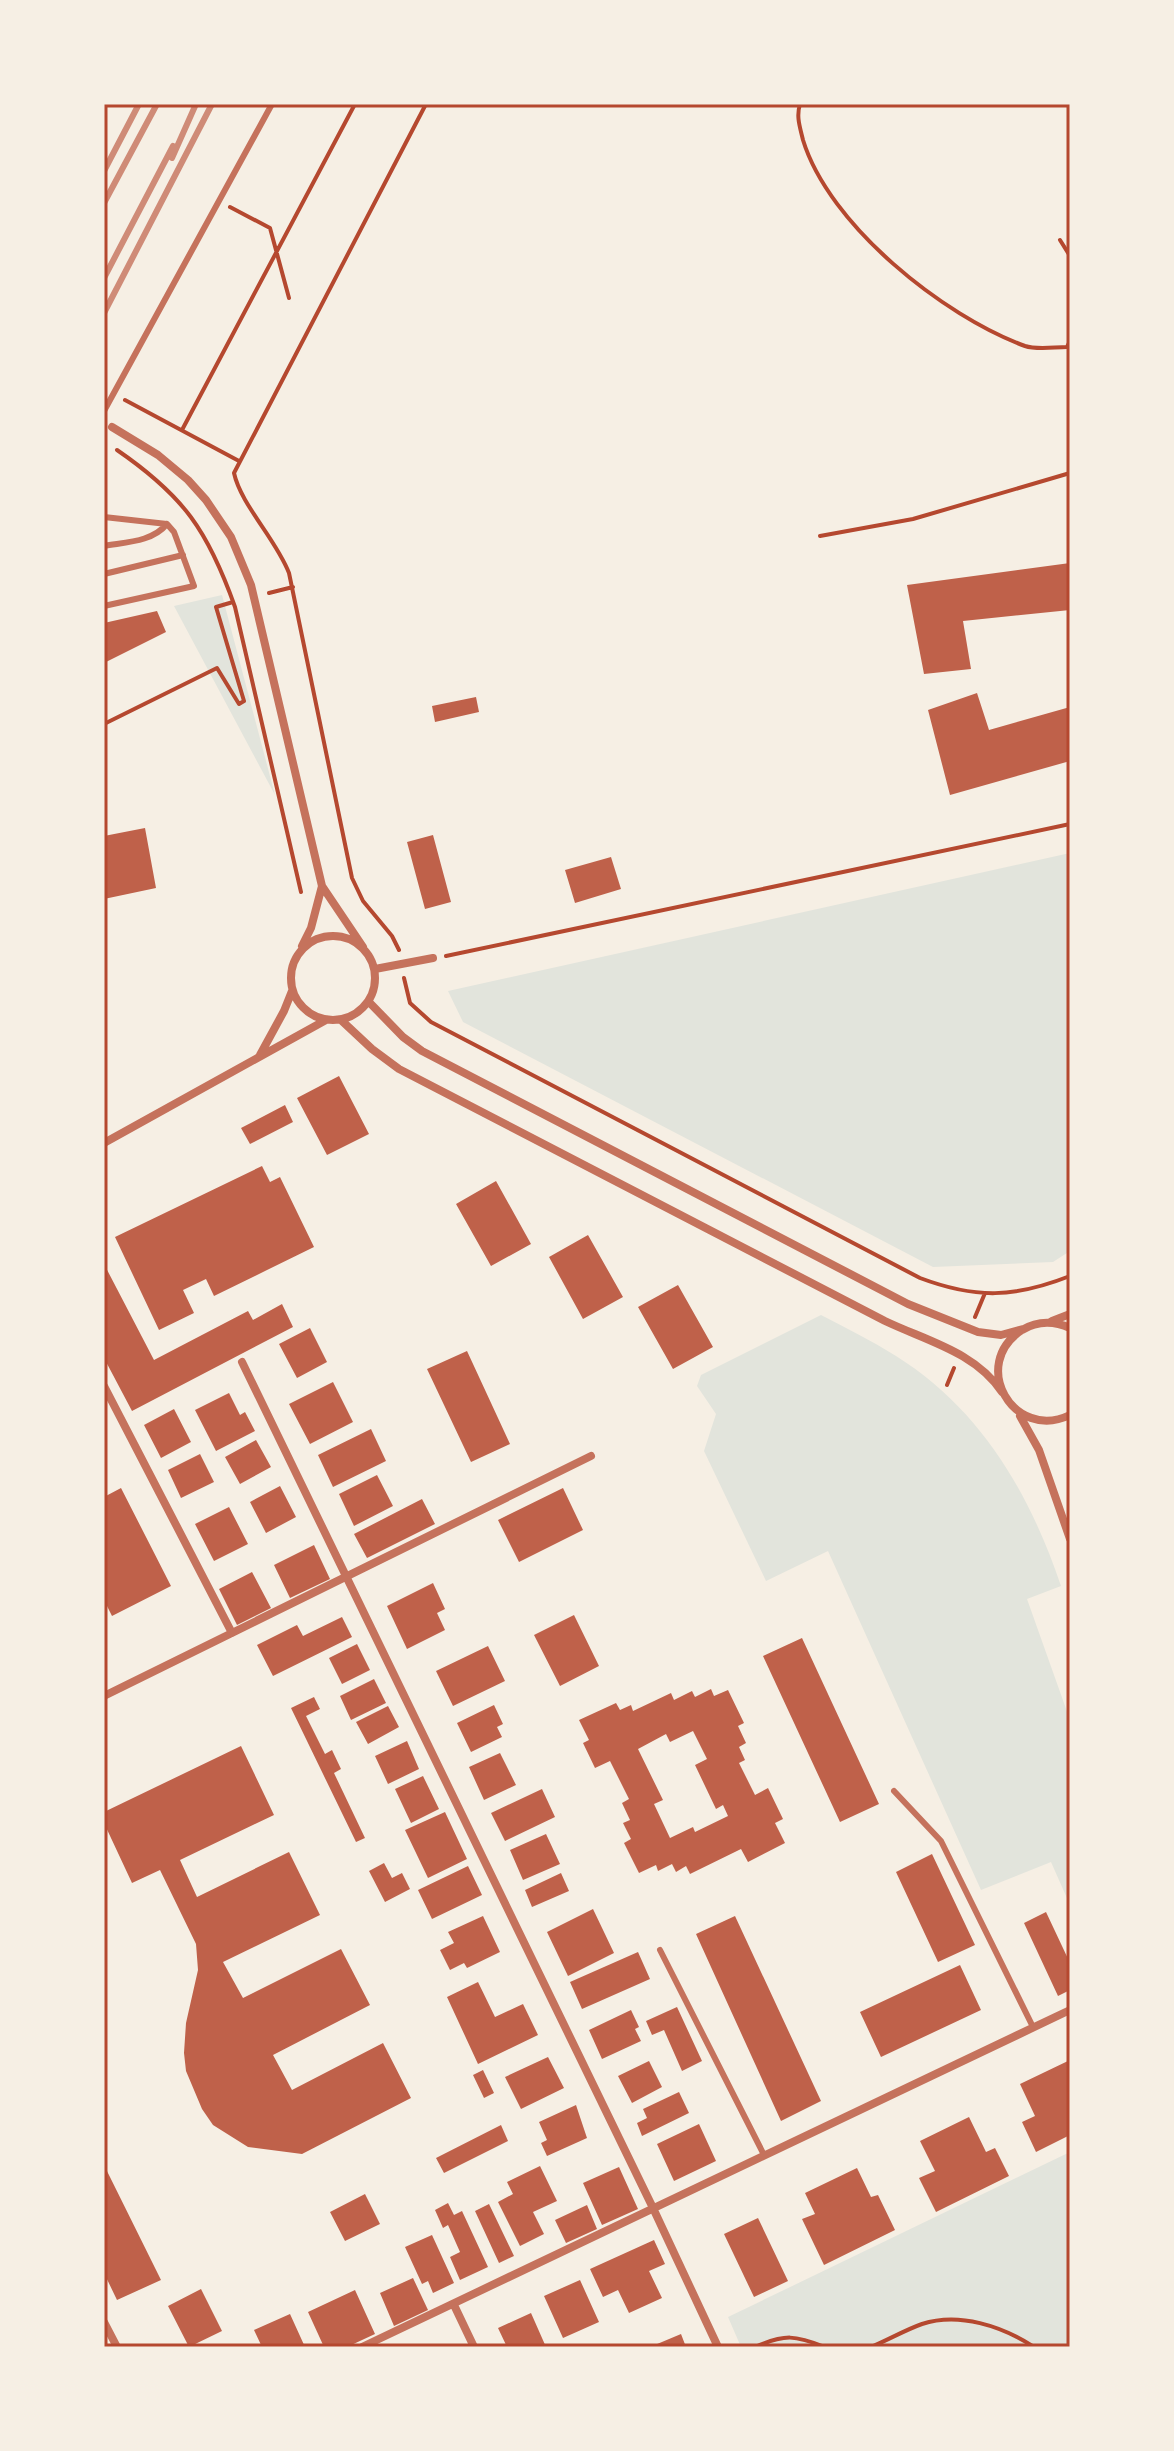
<svg xmlns="http://www.w3.org/2000/svg" width="1174" height="2451" viewBox="0 0 1174 2451" font-family="'Noto Sans',sans-serif">
  <style>
    .green { fill: #e2e4dc }
    .building { fill: #bf614a; fill-rule: evenodd }
    .lines { fill: none; stroke-linecap: round; stroke-linejoin: round }
    .path { stroke: #b5482f; stroke-width: 4 }
    .service { stroke: #c5725c; stroke-width: 6 }
    .minor { stroke: #c5725c; stroke-width: 8 }
    .rail { stroke: #cf8b77; stroke-width: 6 }
    .neatline { fill: none; stroke: #b5482f; stroke-width: 3 }
  </style>
  <rect width="100%" height="100%" fill="#f6efe4"/>
  <path class="green" d="M222,595l4,15 49,185 -101,-189z
    M1070,853v398l-17,11 -120,5 -470,-245 -15,-31z
    M821,1315c25,13 51,26 75,41 85,53 134,138 165,230l-34,13 43,121v185l-19,-43 -70,28 -153,-339 -62,30 -62,-130 12,-37 -19,-28 4,-11z
    M1070,2152v195h-329l-13,-30z"/>
  <path class="building" d="M1070,563v47l-107,11 8,48 -47,5 -17,-89z
    M157,611l9,21 -62,31v-40z
    M977,693l12,37 81,-23v54l-120,34 -22,-85z
    M476,697l3,15 -44,10 -3,-16z
    M145,828l11,60 -52,11v-63z
    M433,835l18,67 -26,7 -18,-67z
    M611,857l10,32 -46,14 -10,-33z
    M339,1076l30,58 -42,21 -30,-57z
    M285,1105l8,17 -43,22 -9,-16z
    M262,1166l8,16 10,-5 34,70 -100,49 -8,-17 -23,11 11,23 -35,17 -44,-93z
    M496,1181l35,63 -40,22 -35,-62z
    M588,1235l35,62 -40,22 -34,-62z
    M104,1264l50,96 94,-49 5,9 29,-16 11,23 -161,84 -28,-53z
    M678,1285l35,62 -40,22 -35,-62z
    M310,1328l17,34 -30,16 -18,-34z
    M467,1351l43,93 -39,18 -44,-93z
    M333,1382l20,40 -43,22 -21,-40z
    M229,1393l11,22 5,-3 10,19 -39,20 -21,-41z
    M174,1409l17,33 -30,16 -17,-33z
    M371,1429l15,32 -53,26 -15,-32z
    M256,1440l15,27 -31,17 -15,-27z
    M200,1454l14,28 -33,16 -13,-28z
    M377,1475l16,31 -39,20 -15,-32z
    M280,1486l16,31 -30,16 -16,-31z
    M121,1488l50,98 -59,30 -8,-16v-103z
    M563,1488l20,42 -64,32 -21,-42z
    M422,1499l13,25 -68,34 -13,-24z
    M229,1507l19,37 -34,17 -19,-37z
    M314,1545l16,34 -40,19 -16,-33z
    M252,1572l19,36 -34,17 -18,-36z
    M433,1583l12,26 -8,4 8,17 -38,19 -20,-43z
    M574,1615l25,51 -39,20 -26,-51z
    M342,1617l10,20 -79,39 -16,-31 40,-20 6,11z
    M802,1638l77,166 -39,18 -77,-166z
    M357,1644l13,26 -28,14 -13,-26z
    M488,1646l17,35 -52,25 -17,-35z
    M374,1679l12,24 -35,17 -11,-24z
    M711,1689l3,7 14,-6 16,33 -6,3 8,17 -7,4 6,13 -6,3 16,32 13,-7 15,31 -8,4 10,20 -37,19 -7,-13 -51,25 -4,-8 -10,6 -4,-8 -14,7 -2,-6 -17,8 -15,-30 7,-4 -8,-16 7,-3 -8,-17 7,-4 -19,-38 -15,7 -12,-25 6,-3 -10,-20 37,-17 4,7 11,-5 2,6 38,-18 3,7 18,-9 3,6zM693,1731l14,28 -12,6 21,44 7,-4 5,11 -33,16 -2,-5 -23,11 -16,-34 9,-4 -25,-51 28,-15 4,8z
    M314,1697l6,12 -14,7 19,38 7,-4 9,19 -7,4 31,65 -9,4 -65,-134z
    M494,1705l9,19 -6,3 5,10 -31,15 -14,-29z
    M388,1706l11,21 -31,17 -12,-22z
    M407,1741l12,28 -31,15 -13,-28z
    M241,1746l33,69 -94,45 17,37 92,-45 31,63 -97,47 20,36 98,-49 29,56 -97,50 19,35 91,-47 28,55 -109,56 -54,-7 -35,-22 -11,-16 -16,-38 -2,-18 2,-30 12,-53 -2,-26 -36,-74 -28,13 -28,-60v-11z
    M500,1753l16,32 -32,15 -15,-33z
    M423,1776l16,33 -28,14 -16,-34z
    M542,1789l13,28 -50,24 -14,-28z
    M445,1812l22,47 -39,19 -23,-48z
    M546,1834l14,30 -37,16 -13,-30z
    M932,1854l43,91 -37,17 -42,-90z
    M384,1863l8,15 10,-5 8,16 -25,13 -16,-31z
    M468,1866l14,29 -50,24 -14,-29z
    M561,1873l8,18 -37,16 -7,-17z
    M593,1909l21,44 -46,23 -21,-44z
    M1046,1912l24,51v27l-12,6 -34,-73z
    M483,1916l17,36 -33,16 -3,-5 -14,7 -10,-20 14,-7 -6,-11z
    M735,1916l86,185 -40,20 -85,-187z
    M638,1952l12,27 -68,30 -12,-27z
    M960,1965l21,45 -100,47 -21,-45z
    M478,1982l17,35 28,-13 15,31 -60,29 -31,-67z
    M677,2007l25,54 -20,10 -18,-41 -12,5 -6,-14z
    M631,2010l8,17 -4,2 6,12 -39,18 -13,-29z
    M548,2057l16,31 -43,21 -16,-32z
    M1070,2060v75l-34,17 -14,-30 13,-6 -15,-32z
    M649,2061l13,26 -30,16 -14,-27z
    M483,2070l11,23 -10,5 -11,-23z
    M679,2092l10,21 -47,23 -5,-13 10,-5 -4,-9z
    M576,2105l11,33 -40,18 -6,-13 6,-3 -8,-18z
    M969,2117l17,35 9,-4 14,28 -73,36 -17,-34 16,-7 -15,-30z
    M699,2124l17,37 -42,20 -17,-37z
    M501,2125l7,16 -64,32 -8,-15z
    M104,2165l57,115 -44,20 -13,-27z
    M540,2166l17,35 -24,11 11,22 -24,12 -22,-44 15,-8 -6,-12z
    M619,2167l19,42 -36,16 -19,-42z
    M857,2168l14,29 7,-2 17,35 -71,35 -22,-46 13,-5 -10,-21z
    M365,2194l15,30 -35,17 -15,-29z
    M448,2203l6,12 8,-4 26,56 -28,13 -10,-23 10,-5 -12,-27 -5,3 -8,-18z
    M489,2204l25,52 -15,7 -24,-52z
    M587,2205l10,24 -31,14 -11,-23z
    M758,2218l30,63 -34,16 -30,-63z
    M432,2235l22,48 -21,10 -5,-12 -6,3 -17,-37z
    M654,2240l11,24 -16,7 13,27 -33,15 -11,-23 -15,7 -13,-28z
    M413,2278l15,32 -34,16 -14,-33z
    M580,2280l19,42 -36,16 -19,-42z
    M201,2289l21,42 -33,16 -21,-41z
    M355,2290l20,44 -28,13h-23l-16,-35z
    M531,2313l15,34h-39l-9,-19z
    M290,2314l15,33h-43l-8,-17z
    M681,2334l5,13h-36z"/>
  <g class="lines">
    <path class="path" d="M800,104c-4,13 0,23 3,36 26,85 140,176 222,206 12,4 29,1 42,1l3,-6
      M230,207l40,21 19,70
      M1060,240l10,16
      M125,400l114,61
      M182,430l173,-326
      M117,450c67,46 91,81 118,157l66,285
      M820,536l93,-17 157,-46
      M269,593l24,-6
      M104,724l113,-56 22,36 5,-3 -28,-94 17,-5
      M399,950l-7,-14 -29,-35 -11,-23 -63,-305c-13,-34 -48,-68 -55,-100l192,-369
      M446,956l624,-132
      M404,978l6,25 21,19 489,256c56,21 94,20 150,-2
      M975,1317l10,-24
      M947,1385l7,-17
      M755,2347c30,-13 40,-12 70,0
      M871,2347c17,-7 34,-17 51,-23 37,-12 80,2 112,23"/>
    <path class="service" d="M104,411l168,-307
      M104,517l63,7 7,8 20,54 -90,20
      M104,546c22,-4 48,-4 63,-22
      M104,574l79,-19
      M894,1791l47,50 92,186
      M660,1950l104,205"/>
    <path class="minor" d="M112,427l46,28 30,25 18,20 25,37 20,48 71,301 41,61
      M291 978a42 42 0 1 1 84 0a42 42 0 1 1-84 0Z
      M302,946l9,-18 11,-42
      M375,969l58,-11
      M368,1001l35,36 19,14 486,253 70,28 23,3 22,-6
      M341,1020l31,29 27,20 486,252c42,20 90,31 117,71
      M260,1055l24,-44 8,-20
      M104,1143l222,-123
      M1052,1321l18,-7
      M1070,1328c-16,-7 -33,-7 -48,2 -53,34 -9,112 48,85
      M242,1362l411,846 65,139
      M104,1386l128,247
      M1020,1416l19,34 31,89
      M104,1696l487,-240
      M454,2305l20,42
      M104,2322l13,25
      M362,2347l708,-337"/>
    <path class="rail" d="M172,158l24,-54
      M104,171l35,-67
      M104,203l53,-99
      M104,278l69,-132
      M104,313l108,-209"/>
  </g>
  <rect width="1174" height="2451" fill="none" stroke="#f6efe4" stroke-width="212"/>
  <rect x="106" y="106" width="962" height="2239" class="neatline"/>
</svg>
